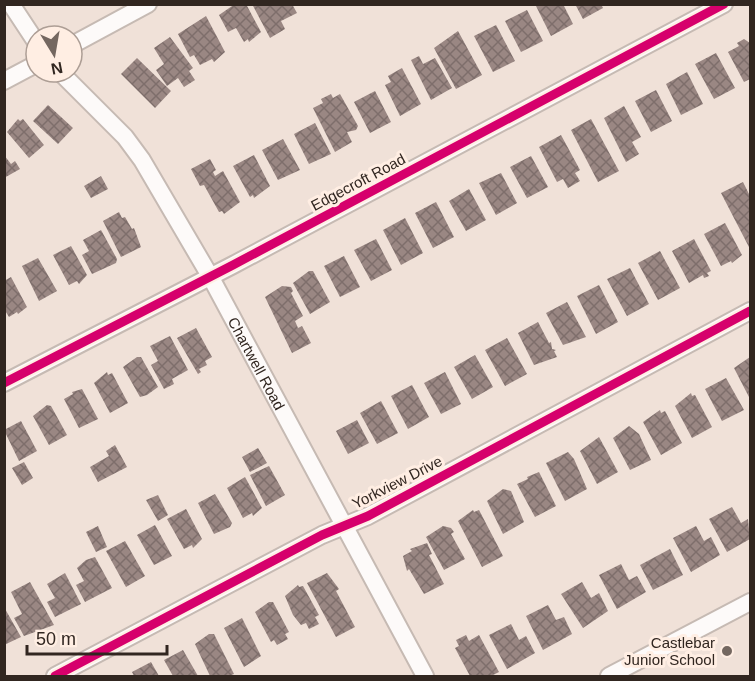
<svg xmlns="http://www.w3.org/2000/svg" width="755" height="681" viewBox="0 0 755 681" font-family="Arial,sans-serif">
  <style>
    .building { fill: url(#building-cross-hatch) }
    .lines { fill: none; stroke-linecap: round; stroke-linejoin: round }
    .minor-casing { stroke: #c6bab3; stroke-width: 20 }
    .minor { stroke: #fdfaf9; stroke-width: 16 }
    .cycleway-casing { stroke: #ffeee3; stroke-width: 13 }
    .cycleway { stroke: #d6006c; stroke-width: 9 }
    .poi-dot { fill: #746760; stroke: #ffeee3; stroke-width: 2 }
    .labels { text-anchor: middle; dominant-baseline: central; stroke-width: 6; stroke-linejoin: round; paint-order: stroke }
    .street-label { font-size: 15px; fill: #312620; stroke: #ffeee3 }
    .poi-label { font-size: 15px; fill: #312620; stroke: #ffeee3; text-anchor: end }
  </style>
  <defs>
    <pattern id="building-cross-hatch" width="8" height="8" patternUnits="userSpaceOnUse" patternTransform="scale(1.5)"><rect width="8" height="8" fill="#9a8783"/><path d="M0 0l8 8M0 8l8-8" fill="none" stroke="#7e6e6b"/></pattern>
  </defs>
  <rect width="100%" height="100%" fill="#f0e1d8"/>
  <path class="building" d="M235,4h11l15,28 -12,10 -1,-3 -4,3 -8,-14 -8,4 -9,-17z
    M252,4h40l5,9 -16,8 4,8 -15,9z
    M535,4h28l10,20 -22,12z
    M575,4h26l2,4 -20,11z
    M527,10l16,31 -22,11 -16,-31z
    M206,16l19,36 -11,10 -2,-3 -12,6 -6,-10 -4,2 -12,-23z
    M496,25l19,36 -22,11 -19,-36z
    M458,31l24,44 -26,14 -22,-41z
    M170,37l23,31 -4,3 6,9 -11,7 -6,-9 -11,8 -11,-16 8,-6 -10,-16z
    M744,39l6,4v36l-6,3 -16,-30 11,-6 -2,-3z
    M716,53l19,35 -21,11 -19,-35z
    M419,56l4,8 12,-6 17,30 -21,12 -20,-40z
    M137,58l34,33 -16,17 -34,-34z
    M402,68l19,36 -21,12 -15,-31 6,-3 -3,-6z
    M687,72l16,32 -22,11 -15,-31z
    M656,90l16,31 -21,11 -16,-31z
    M375,91l16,31 -21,11 -16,-31z
    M331,94l2,4 7,-4 18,32 -2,4 -9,2 5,10 -17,10 -22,-44 10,-5 -2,-4z
    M48,105l25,23 -15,16 -25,-23z
    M624,106l17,31 -9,5 7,12 -13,8 -22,-44z
    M18,119l2,2 3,-2 21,26 -15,13 -22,-26z
    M591,119l28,52 -21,11 -27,-52z
    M315,123l16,31 -22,10 -15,-30z
    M561,135l19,35 -5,3 5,8 -12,7 -5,-9 -6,3 -18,-35z
    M283,139l17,31 -22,10 -16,-30z
    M4,155l7,9 4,-3 5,8 -16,9z
    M254,155l16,31 -16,12 -1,-3 -3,2 -17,-31z
    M531,156l17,31 -21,11 -17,-31z
    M210,159l6,11 -3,2 2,4 8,-5 17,31 -16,12 -2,-3 -3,1 -15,-27 -4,1 -9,-17z
    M501,173l16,30 -21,12 -17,-32z
    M101,176l7,13 -17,9 -7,-12z
    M743,182l7,14v53l-29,-56z
    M469,189l17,31 -20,11 -17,-30z
    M436,202l18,35 -21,11 -18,-35z
    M119,212l3,6 3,-1 7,12 2,-1 7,19 -20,10 -18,-36z
    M405,218l18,35 -22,12 -18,-35z
    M725,223l17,32 -10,8 -1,-2 -10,5 -17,-32z
    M101,230l16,29 -1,4 -24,11 -10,-19 7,-4 -6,-11z
    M376,239l16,31 -21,11 -17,-31z
    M694,239l17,32 -4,2 2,3 -5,2 -1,-3 -14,8 -17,-32z
    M71,246l16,29 -8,9 -2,-3 -8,4 -16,-30z
    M660,251l20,37 -22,12 -20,-37z
    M344,256l16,31 -20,10 -16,-31z
    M38,258l19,33 -18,10 -17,-35z
    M630,268l19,36 -22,12 -20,-37z
    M309,271h4l17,31 -20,12 -17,-31z
    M11,277l16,30 -9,7 -1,-2 -8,5 -5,-8v-28z
    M599,285l19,37 -22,12 -19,-38z
    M282,286l9,1 2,4 -2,2 12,23 -8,5 3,7 4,-2 9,17 -19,10 -27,-56z
    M567,302l19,35 -23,8 -17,-32z
    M538,322l11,21 2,-1 1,7 4,1 -2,1 3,6 -23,8 -16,-32z
    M196,328l16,29 -7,4 2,4 -8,4 2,3 -3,2 -21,-36z
    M170,336l18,34 -16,9 2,5 -10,5 -13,-24 7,-4 -8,-15z
    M507,338l20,36 -22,12 -20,-36z
    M475,355l18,32 -21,12 -18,-32z
    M137,357h4l17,30 -11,8 -7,2 -17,-30z
    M750,357v42l-16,-31z
    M107,372l1,3 4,-2 16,30 -18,10 -16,-30z
    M445,372l16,32 -20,10 -17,-31z
    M726,378l18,32 -22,11 -17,-32z
    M412,385l17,32 -21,12 -17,-33z
    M82,389l16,30 -19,9 -15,-29 9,-5 -1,-2z
    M691,393l1,3 3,-1 17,32 -20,11 -17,-32z
    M381,401l17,32 -21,11 -17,-31z
    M47,405l4,1 16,29 -18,10 -16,-29z
    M660,410l1,3 4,-2 17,32 -21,12 -18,-33z
    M357,420l12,23 -21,11 -12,-23z
    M21,421l16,30 -18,10 -15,-31z
    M629,426l10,8 12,26 -21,10 -17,-32z
    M599,437l19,35 -21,12 -17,-33z
    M115,445l12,22 -29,15 -8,-15 19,-11 -3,-5z
    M258,448l9,15 -17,9 -8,-15z
    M568,452l6,7 13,30 -22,12 -19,-38z
    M24,462l9,16 -11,7 -10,-17z
    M269,466l16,29 -19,11 -16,-31z
    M539,472l17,34 -21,11 -18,-33 11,-5 -1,-2z
    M245,477l17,31 -9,8 -1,-3 -9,5 -16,-30z
    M503,489l8,2 13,31 -21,12 -16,-33z
    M215,494l17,29 -2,4 -16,7 -16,-31z
    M158,495l10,20 -10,6 -12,-21z
    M732,507l9,16 7,-4 2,20 -23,13 -18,-33z
    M186,509l16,30 -9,9 -1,-3 -8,4 -17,-30z
    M473,510l1,2 5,-2 24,46 -21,11 -24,-46z
    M155,525l17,31 -18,9 -17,-30z
    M98,526l9,21 -11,5 -10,-20z
    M443,526l8,2 3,4 -3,2 14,25 -21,11 -18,-33z
    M696,526l8,15 7,-4 9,18 -29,17 -18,-34z
    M125,541l20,35 -19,11 -20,-36z
    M427,543l5,11 -3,1 15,29 -20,10 -15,-25 -2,2 -4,-15 9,-5 -2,-2z
    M670,549l13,26 -30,15 -13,-25z
    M95,557l17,31 -27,14 -9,-17 8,-4 -7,-13 9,-8z
    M621,564l8,16 8,-4 9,16 -29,17 -18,-34z
    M65,573l16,31 -26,13 -8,-15 8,-4 -8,-14z
    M327,573l12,16 -3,2 19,36 -19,10 -29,-54z
    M30,582l24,43 -30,11 -10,-18 8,-4 -11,-22z
    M582,582l9,16 8,-5 9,18 -25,17 -22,-34z
    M298,585l1,2 4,-1 16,29 -4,2 4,7 -10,5 -3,-6 -5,2 -8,-10 -8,-19z
    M269,602h4l16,30 -4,2 3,5 -11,6 -3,-5 -3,2 -16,-30z
    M548,605l8,15 8,-3 8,17 -29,16 -17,-34z
    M4,607l17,30 -17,8z
    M242,618l19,38 -17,11 -20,-39z
    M511,624l8,16 7,-4 9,17 -28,16 -18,-34z
    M209,634h5l20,40 -5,2h-19l-15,-32z
    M466,635l3,6 10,-6 20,37 -8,4h-21l-15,-28 4,-2 -3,-6z
    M183,650l15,26h-25l-9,-16z
    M151,662l8,14h-25l-2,-4z"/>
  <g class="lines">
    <g class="minor-casing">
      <g id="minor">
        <path d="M11,4l25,38"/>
        <path d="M72,45l76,-41"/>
        <path id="s1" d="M60,72l65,65 17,23 68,116 215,400"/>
        <path d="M4,81l32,-17"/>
        <path d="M4,383l229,-118 491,-261"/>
        <path d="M55,676l267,-141 46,-19 382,-205"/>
        <path d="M609,676l141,-74"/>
      </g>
    </g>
    <use href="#minor" class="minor"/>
    <g class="cycleway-casing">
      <path id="cycleway" d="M4,383l229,-118 491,-261
        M55,676l267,-141 46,-19 382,-205"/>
    </g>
    <use href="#cycleway" class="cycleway"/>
  </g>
  <circle class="poi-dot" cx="727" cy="651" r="6"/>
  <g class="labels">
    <g class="street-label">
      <text transform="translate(358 182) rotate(-28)">Edgecroft Road</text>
      <text stroke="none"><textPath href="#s1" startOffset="354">Chartwell Road</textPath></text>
      <text transform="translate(397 482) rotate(-27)">Yorkview Drive</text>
    </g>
    <g class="poi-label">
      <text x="715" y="642">Castlebar<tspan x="715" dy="17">Junior School</tspan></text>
    </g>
  </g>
  <rect width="755" height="681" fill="none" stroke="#312620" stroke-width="12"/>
  <g transform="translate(54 54) rotate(169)"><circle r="28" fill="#ffeee3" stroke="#ad9e95" stroke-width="1.5"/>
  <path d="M0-4.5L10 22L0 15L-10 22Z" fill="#746760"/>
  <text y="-9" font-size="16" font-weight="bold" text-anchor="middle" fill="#312620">N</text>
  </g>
  <path d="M27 645v9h140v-9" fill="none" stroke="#312620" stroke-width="3"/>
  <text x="36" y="645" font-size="18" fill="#312620" stroke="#ffeee3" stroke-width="4.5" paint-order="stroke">50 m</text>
</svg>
